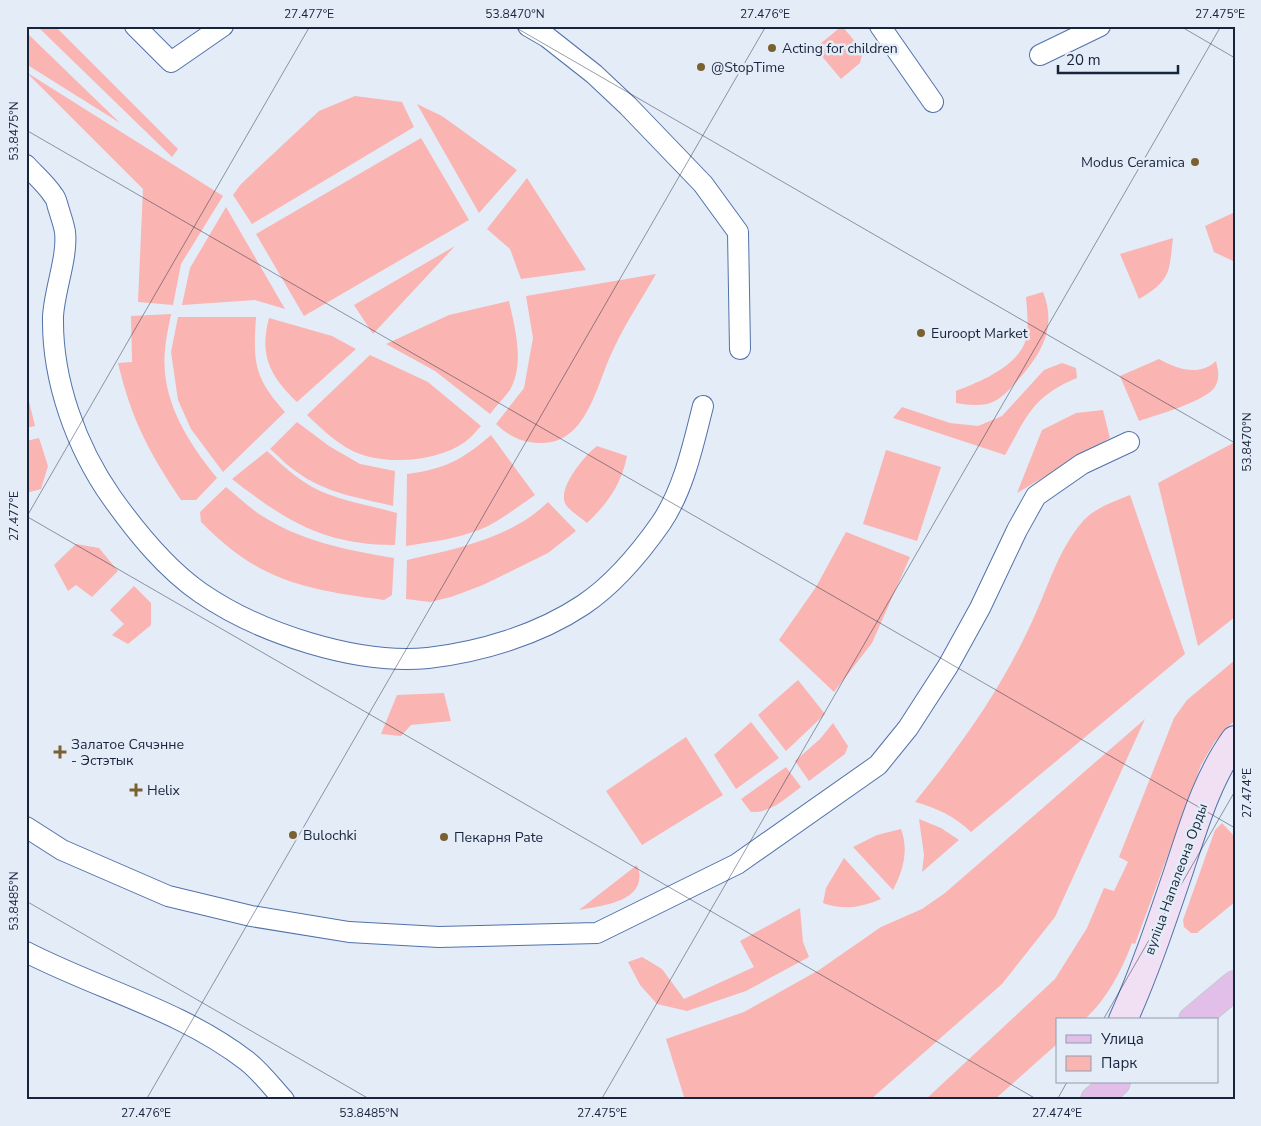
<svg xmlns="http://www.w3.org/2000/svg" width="1261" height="1126" viewBox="0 0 1261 1126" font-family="'Nunito Sans',sans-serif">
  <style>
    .green { fill: #fab4b2 }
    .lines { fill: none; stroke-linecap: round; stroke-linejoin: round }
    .lane-casing { stroke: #5172a9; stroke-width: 22 }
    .secondary-casing { stroke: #5172a9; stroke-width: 30 }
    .primary-casing { stroke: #c7cbd0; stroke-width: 30 }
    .lane { stroke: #fff; stroke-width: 20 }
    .secondary { stroke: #f1dff4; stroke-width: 28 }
    .primary { stroke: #e2bfe9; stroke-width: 28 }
    .ticks { fill: none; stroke: #17253c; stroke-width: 1; stroke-opacity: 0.45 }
    .poi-dot { fill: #7a6132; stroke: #e4ecf8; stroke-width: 2 }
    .labels { text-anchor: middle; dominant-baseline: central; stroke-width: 5; stroke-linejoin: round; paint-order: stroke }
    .poi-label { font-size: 14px; fill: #17253c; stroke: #e4ecf8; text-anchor: start }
    .street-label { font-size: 14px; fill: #17253c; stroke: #e4ecf8 }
    .neatline { fill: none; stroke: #17253c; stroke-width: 2 }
    .ticks-label { font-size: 12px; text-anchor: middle; fill: #17253c }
  </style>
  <rect width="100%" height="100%" fill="#e4ecf8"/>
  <path class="green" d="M37,26h18l123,123 -6,8z
    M842,26l21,25 -3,12 -19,16 -26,-31z
    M26,32l94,91 -94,-59z
    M26,72l197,124 -42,68 -8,41 -35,-3 5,-113z
    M355,96l47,6 12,25 -162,97 -19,-29 8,-11 78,-73z
    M417,104l25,12 75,54 -38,43z
    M421,138l48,82 -165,96 -48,-82z
    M527,178l59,92 -65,9 -11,-30 -23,-20z
    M226,207l59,102 -30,-9 -73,5 8,-37z
    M1235,212v50l-21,-10 -9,-26z
    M1173,238c-4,35 -2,42 -34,61l-19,-45z
    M455,246l-82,88 -19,-29z
    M656,274c-14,25 -30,48 -42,74 -17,33 -26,97 -74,95 -18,0 -31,-7 -44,-19l28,-36 9,-50 -7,-42z
    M1043,292c14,35 -1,61 -25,88 -6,7 -14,16 -23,21 -12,6 -26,4 -39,2v-12c24,-9 63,-25 70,-52 3,-14 1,-28 0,-42z
    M509,301c6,27 16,62 1,89 -6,8 -14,16 -20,24l-55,-43 -49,-27 63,-29z
    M171,314c-2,12 -5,23 -6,35 -5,50 22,92 52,129l-21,22h-15c-32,-47 -50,-82 -63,-137l14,-1 -1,-46z
    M178,317h78c-3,46 -2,60 29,95l-62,60 -32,-43 -13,-29 -7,-48z
    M269,318l63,18 24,13 -59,53c-27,-26 -38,-47 -28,-84z
    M370,355l58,27 53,44c-5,5 -10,12 -16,16 -27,19 -74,23 -105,12 -20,-7 -38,-25 -53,-39z
    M1159,359c18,10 40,18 57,2 2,9 4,15 0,24 -7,16 -60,30 -77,36l-19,-45z
    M1062,363l14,5 1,10c-44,18 -50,38 -72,77l-112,-37 9,-11 48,16 28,3 24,-10 42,-46z
    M26,396l2,1 7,29 -9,2z
    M1103,410l7,28 -93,55 25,-63 34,-17z
    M297,422l32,24 31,18 35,7 -2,35c-33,-8 -68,-13 -96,-34 -10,-6 -18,-16 -27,-23z
    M491,435l44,60c-18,12 -36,27 -56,35 -24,9 -48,12 -73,16l1,-72c38,-5 55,-14 84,-39z
    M39,438l9,28 -7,23 -15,4v-52z
    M1235,442v175l-37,29 -40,-163z
    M597,446l30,10c-6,29 -19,47 -40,67 -7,-6 -17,-12 -21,-18 -10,-16 19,-50 31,-59z
    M886,450l55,17 -24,74 -54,-17z
    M267,451c14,13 28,26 45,36 26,14 58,18 85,26l-2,32c-71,0 -109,-24 -163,-66z
    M226,487c11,9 22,19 33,27 41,27 87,36 135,44l-2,37 -8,5c-80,-11 -124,-18 -183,-78l-1,-10z
    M1130,495l55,159 -214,178c-17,-16 -34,-24 -56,-30 46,-57 83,-108 114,-174 18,-36 28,-78 55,-108 11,-12 31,-19 46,-25z
    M548,502l28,29 -28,22 -65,32 -32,12 -21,5 -24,-3 1,-39c49,-11 105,-22 141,-58z
    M846,532l64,25 -38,86 -38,49 -55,-52 37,-53z
    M76,544l23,4 19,23 -26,26 -16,-12 -8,6 -14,-26z
    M134,586l17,17v22l-23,19 -16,-9 12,-11 -14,-14z
    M1235,660v60l-20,21 -14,24 -66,179 -3,-1c-11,29 -25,56 -48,77h-27v24l-63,56h-69l130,-121 32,-51 17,-40 10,3 14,-29 -9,-5 55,-139 13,-18z
    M798,680l27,34 -39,37 -28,-36z
    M444,693l7,28 -40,4 -10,11 -20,-2 16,-39z
    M1145,719l-90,198 -53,67 -132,116h-185l-19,-61 78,-27 75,-42 62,-43 41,-18 23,-16z
    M751,722l28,36 -43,31 -22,-34z
    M833,723l15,23 -3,8 -36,27 -14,-20 25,-22z
    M686,737l37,58 -81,50 -36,-54z
    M786,767l15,20c-15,11 -30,26 -50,25l-10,-13z
    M919,819l22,9 18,12 -37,32 2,-17z
    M1222,823l13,14v65l-38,31h-6l-7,-6 -1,-7 32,-90z
    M901,829c8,21 2,42 -8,61l-40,-43 24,-12z
    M844,858l37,41c-19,8 -37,12 -58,4l3,-15z
    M637,865c14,36 -35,41 -58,45z
    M800,908l3,34 6,15 -63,34 -59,20 -30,-7 -17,-19 -12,-23 14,-5 20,12 22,30 70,-32 -14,-26z"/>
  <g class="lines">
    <g class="lane-casing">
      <path id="lane" d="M135,26l36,36 52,-36
        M528,26l19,11 47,37 34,32 75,78 35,48 2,117
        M880,26l53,76
        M1040,55l60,-29
        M26,165c9,10 20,19 27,30 4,4 4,10 6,15 2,7 5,15 6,22 3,25 -11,59 -12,85 -1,63 23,130 59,181 25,35 54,71 89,95 58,40 156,72 227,65 52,-6 110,-23 155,-53 30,-20 57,-52 78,-82 23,-34 32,-78 42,-117
        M26,827l36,23 106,46 83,20 98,16 90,5 158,-4 140,-69 141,-99 30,-37 40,-62 32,-58 37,-78 19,-34 46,-32 47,-22
        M26,952c74,38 155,58 221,109 14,11 25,26 37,39"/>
    </g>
    <g class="secondary-casing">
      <path id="secondary" d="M1123,1020c22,-49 39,-100 56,-150 15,-45 28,-91 56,-130"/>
    </g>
    <g class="primary-casing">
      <path id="primary" d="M1193,1020l42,-35
        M1095,1100l21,-18"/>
    </g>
    <use href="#lane" class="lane"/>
    <use href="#secondary" class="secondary"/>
    <use href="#primary" class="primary"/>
  </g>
  <path class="ticks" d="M513,26l722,417M1180,26l55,32M26,130l1209,698M26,516l1012,584M26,518l284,-492M26,901l345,199M1103,1020l132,-229M146,1100l620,-1074M601,1100l620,-1074M1057,1100l10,-18"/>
  <g class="poi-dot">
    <circle cx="772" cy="48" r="5"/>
    <circle cx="701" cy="67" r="5"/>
    <circle cx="1195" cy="162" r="5"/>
    <circle cx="921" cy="333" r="5"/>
    <path d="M57.5 744.5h5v5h5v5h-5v5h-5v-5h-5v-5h5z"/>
    <path d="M133.5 782.5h5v5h5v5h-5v5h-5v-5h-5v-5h5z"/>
    <circle cx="293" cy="835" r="5"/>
    <circle cx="444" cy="837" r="5"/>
  </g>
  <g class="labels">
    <g class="poi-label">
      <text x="782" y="48">Acting for children</text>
      <text x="711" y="67">@StopTime</text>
      <text x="1185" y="162" text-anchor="end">Modus Ceramica</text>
      <text x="931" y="333">Euroopt Market</text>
      <text x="71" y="744">Залатое Сячэнне<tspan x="71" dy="16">- Эстэтык</tspan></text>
      <text x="147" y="790">Helix</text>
      <text x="303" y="835">Bulochki</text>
      <text x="454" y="837">Пекарня Pate</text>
    </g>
    <g class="street-label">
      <text transform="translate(1176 879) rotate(-70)">вуліца Напалеона Орды</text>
    </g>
  </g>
  <rect width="1261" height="1126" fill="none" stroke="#e4ecf8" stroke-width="55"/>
  <rect x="1056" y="1018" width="162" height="65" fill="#e4ecf8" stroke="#929cad"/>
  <rect x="1066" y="1035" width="25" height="8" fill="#e2bfe9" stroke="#929cad"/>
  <text x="1101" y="1044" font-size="15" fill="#17253c">Улица</text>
  <rect x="1066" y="1056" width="25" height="15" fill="#fab4b2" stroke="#929cad"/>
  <text x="1101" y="1068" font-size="15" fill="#17253c">Парк</text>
  <path d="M1058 65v8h120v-8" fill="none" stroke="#17253c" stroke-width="2.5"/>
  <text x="1066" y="65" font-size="15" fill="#17253c" stroke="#e4ecf8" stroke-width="4" paint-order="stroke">20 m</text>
  <rect x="28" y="28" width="1206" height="1070" class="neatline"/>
  <g class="ticks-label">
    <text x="309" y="18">27.477°E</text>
    <text x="515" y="18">53.8470°N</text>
    <text x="765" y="18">27.476°E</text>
    <text x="1220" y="18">27.475°E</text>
    <text transform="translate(14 131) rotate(-90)" y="4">53.8475°N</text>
    <text transform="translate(1247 442) rotate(-90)" y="4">53.8470°N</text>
    <text transform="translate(14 516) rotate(-90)" y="4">27.477°E</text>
    <text transform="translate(1247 793) rotate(-90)" y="4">27.474°E</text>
    <text transform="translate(14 901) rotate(-90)" y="4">53.8485°N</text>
    <text x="146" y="1117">27.476°E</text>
    <text x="369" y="1117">53.8485°N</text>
    <text x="602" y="1117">27.475°E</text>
    <text x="1057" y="1117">27.474°E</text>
  </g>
</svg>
